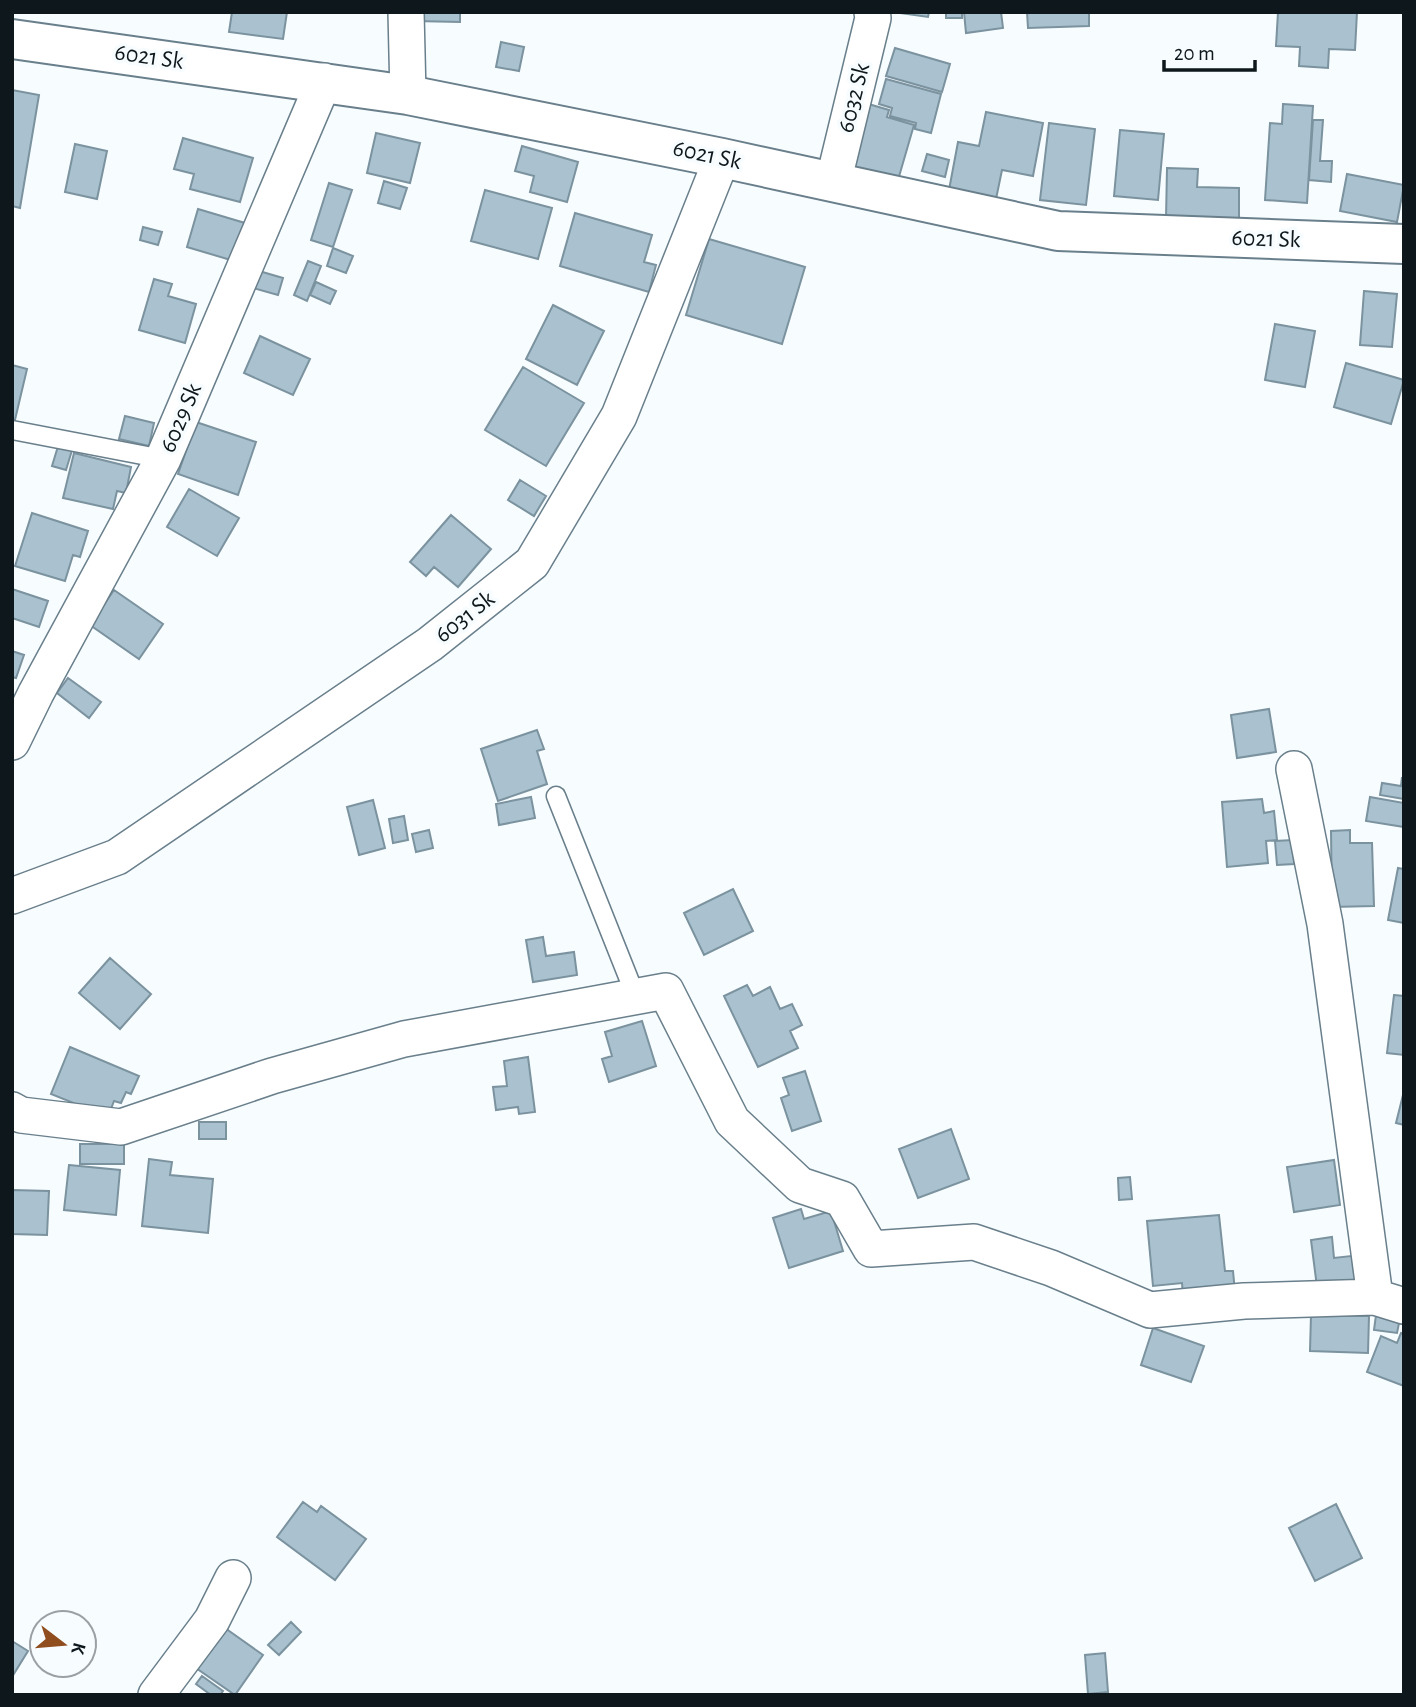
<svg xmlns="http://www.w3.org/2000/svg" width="1416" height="1707" viewBox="0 0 1416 1707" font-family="'Alegreya Sans',sans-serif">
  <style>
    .building { fill: #aac2cf; stroke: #7b929f; stroke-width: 2 }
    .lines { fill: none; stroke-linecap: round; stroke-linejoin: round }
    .service-casing { stroke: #697f8b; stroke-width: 21 }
    .minor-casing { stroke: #697f8b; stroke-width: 38 }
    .tertiary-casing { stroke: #697f8b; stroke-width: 42 }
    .service { stroke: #fff; stroke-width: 18 }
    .minor { stroke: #fff; stroke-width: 35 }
    .tertiary { stroke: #fff; stroke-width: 38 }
    .labels { text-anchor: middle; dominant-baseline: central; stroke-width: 7; stroke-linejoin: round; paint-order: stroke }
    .street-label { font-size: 24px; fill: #0e171b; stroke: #f7fcff }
  </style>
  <rect width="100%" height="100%" fill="#f7fcff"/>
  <path class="building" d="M232,12h55l-4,27 -54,-7z
    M414,12h46v10l-46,-1z
    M893,12h36l-1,5z
    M946,12h16v6h-16z
    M964,12h37l2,16 -37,5z
    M1027,12h62v14l-61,2z
    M1278,12h79l-2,38 -26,-1 -1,19 -29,-2 1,-19 -24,-1z
    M501,42l23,5 -5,24 -23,-4z
    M895,48l55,16 -8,28 -56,-16z
    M886,79l55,15 -10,39 -16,-4 1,-6 -26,-7 2,-8 -13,-4z
    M12,90l27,5 -19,113 -8,-2z
    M865,103l24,7 -2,7 27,8 -16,55 -51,-15z
    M1283,104l30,2 -6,97 -42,-3 5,-77 12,1z
    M986,112l57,11 -10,53 -31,-6 -6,29 -47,-9 9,-48 21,4z
    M1313,120h10l-3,41h12l-1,21 -22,-2z
    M1049,123l46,6 -9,76 -46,-5z
    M1120,130l44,4 -6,66 -44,-4z
    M376,133l44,10 -10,40 -43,-10z
    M183,138l70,20 -13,44 -50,-13 4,-15 -20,-5z
    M75,144l32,7 -10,48 -32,-7z
    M522,146l56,16 -11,40 -37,-10 4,-16 -19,-5z
    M927,154l22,6 -4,17 -23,-6z
    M1167,168l31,1 -1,18 42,1v34l-73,-3z
    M1347,174l57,11 -7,37 -57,-11z
    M384,181l23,7 -7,21 -22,-6z
    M329,183l23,7 -19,57 -22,-7z
    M485,190l67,18 -14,51 -67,-18z
    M198,209l47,14 -11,38 -47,-14z
    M575,213l77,22 -8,27 12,3 -7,27 -89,-26z
    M143,227l19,5 -4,13 -18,-5z
    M709,239l96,28 -23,77 -96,-29z
    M333,248l20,8 -7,17 -19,-7z
    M308,261l13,5 -14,35 -13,-6z
    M259,271l24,7 -5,17 -25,-7z
    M154,279l18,5 -4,12 28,8 -11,39 -46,-13z
    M316,282l20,9 -6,13 -20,-9z
    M1364,291l33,3 -5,53 -32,-2z
    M553,305l51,26 -27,54 -51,-26z
    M1275,324l40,7 -10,56 -40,-7z
    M260,336l50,23 -17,36 -49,-22z
    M1346,363l58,17 -13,44 -57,-17z
    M12,365l15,4 -13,55h-2z
    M523,367l61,36 -38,63 -61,-36z
    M125,416l29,7 -5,23 -30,-7z
    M196,422l60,20 -18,53 -60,-21z
    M59,443l14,4 -7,23 -14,-4z
    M74,453l57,14 -5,26 -9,-2 -4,18 -50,-11z
    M520,480l26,16 -12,20 -26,-16z
    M189,489l50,29 -22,38 -50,-29z
    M32,513l56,18 -8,26 -7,-2 -8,26 -50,-15z
    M451,515l40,34 -33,38 -24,-20 -8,9 -16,-14z
    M12,589l36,12 -9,26 -27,-9z
    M114,590l49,34 -24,35 -49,-34z
    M12,651l12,4 -8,23 -4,-1z
    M68,678l33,24 -12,16 -32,-25z
    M1269,709l7,43 -39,6 -6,-43z
    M537,730l7,19 -7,2 10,33 -49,17 -17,-52z
    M1402,777l2,22 -24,-4 2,-12 19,3z
    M531,797l4,21 -36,7 -3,-21z
    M1370,797l34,6v24l-38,-6z
    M1262,799l2,14 10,-2 3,29 -11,1 2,22 -41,4 -5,-65z
    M373,800l12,48 -26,7 -12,-48z
    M404,816l4,24 -15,3 -4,-24z
    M429,830l4,18 -17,4 -4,-18z
    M1350,830v13h22l2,63 -42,1 -1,-76z
    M1293,840l1,24 -17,1 -2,-24z
    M1398,868l6,1v54l-16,-3z
    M733,889l20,42 -49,24 -20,-42z
    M543,937l3,19 28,-4 3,23 -44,7 -7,-42z
    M110,958l41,36 -31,35 -41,-36z
    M747,985l6,11 17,-9 10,22 12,-5 10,21 -12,6 8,17 -40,19 -34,-71z
    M1394,995l10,1v59l-17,-2z
    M642,1021l14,45 -47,16 -7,-23 10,-3 -7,-24z
    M70,1047l69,29 -8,18 -5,-2 -5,11 -7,-2 -6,16 -57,-23z
    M528,1057l7,55 -16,2 -1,-7 -22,3 -3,-23 14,-1 -3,-25z
    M805,1071l16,50 -29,10 -11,-33 8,-3 -6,-17z
    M1404,1091v34l-8,-2z
    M199,1122h27v17h-27z
    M951,1129l18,50 -51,19 -19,-49z
    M80,1144h44v20h-44z
    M149,1159l23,3 -2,13 43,4 -5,54 -66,-7z
    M1334,1160l6,45 -46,7 -7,-45z
    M69,1165l51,5 -4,45 -52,-5z
    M1130,1177l2,22 -13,1 -1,-22z
    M12,1190l37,1 -2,44 -35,-1z
    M801,1209l3,10 27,-8 12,40 -54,17 -16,-50z
    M1219,1215l6,56h8l2,21 -52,4 -1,-13 -29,3 -6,-65z
    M1332,1237l2,21 26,-3 3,26 -46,6 -6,-47z
    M1311,1315l58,1 -1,37 -58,-2z
    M1376,1315l24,3 -3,15 -23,-3z
    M1153,1328l51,18 -13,36 -50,-17z
    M1401,1333l3,1v52l-37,-14 14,-36 16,7z
    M303,1502l14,10 4,-6 45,33 -31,41 -58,-43z
    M1336,1504l26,54 -47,23 -26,-53z
    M291,1622l10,10 -22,23 -11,-10z
    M225,1628l38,27 -28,40 -39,-27z
    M12,1641l16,10 -16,26z
    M1105,1653l3,39 -20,2 -3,-39z
    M202,1676l21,15 -3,4h-9l-15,-11z"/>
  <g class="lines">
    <g class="service-casing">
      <path id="service" d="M12,430l151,29
        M556,796l80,201"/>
    </g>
    <g class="minor-casing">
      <path id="minor" d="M406,12l2,83
        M833,183l40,-165 -1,-6
        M12,742l24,-49 127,-234 161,-378
        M1294,769l31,155 50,373
        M12,896l105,-39 313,-213 102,-81 87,-147 103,-258
        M12,1110l9,5 100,12 151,-51 132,-37 262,-48 66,130 68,64 42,14 29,50 103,-7 77,26 99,42 94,-9 131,-4 29,9
        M156,1695l56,-75 21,-42"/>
    </g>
    <g class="tertiary-casing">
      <path id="tertiary" d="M12,39l396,56 314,63 336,73 346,13"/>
    </g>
    <use href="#service" class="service"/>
    <use href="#minor" class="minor"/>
    <use href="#tertiary" class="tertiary"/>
  </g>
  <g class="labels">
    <g class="street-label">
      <text transform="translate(149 57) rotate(8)">6021 Sk</text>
      <text transform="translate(854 98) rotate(-76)">6032 Sk</text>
      <text transform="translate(707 155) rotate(12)">6021 Sk</text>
      <text transform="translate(1266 239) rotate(2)">6021 Sk</text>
      <text transform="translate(181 418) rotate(-67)">6029 Sk</text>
      <text transform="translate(465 617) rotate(-38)">6031 Sk</text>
    </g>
  </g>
  <rect width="1416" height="1707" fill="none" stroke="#0e171b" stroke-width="28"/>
  <g transform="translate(63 1644) rotate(106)"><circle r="33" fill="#f7fcff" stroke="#9aa0a4" stroke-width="2"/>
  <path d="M0-5L12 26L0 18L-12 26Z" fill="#904d1d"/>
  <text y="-10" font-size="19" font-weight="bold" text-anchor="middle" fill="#0e171b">K</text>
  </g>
  <path d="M1164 60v10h91v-10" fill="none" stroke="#0e171b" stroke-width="3.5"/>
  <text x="1174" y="60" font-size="21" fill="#0e171b" stroke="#f7fcff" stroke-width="5" paint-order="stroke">20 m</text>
</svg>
